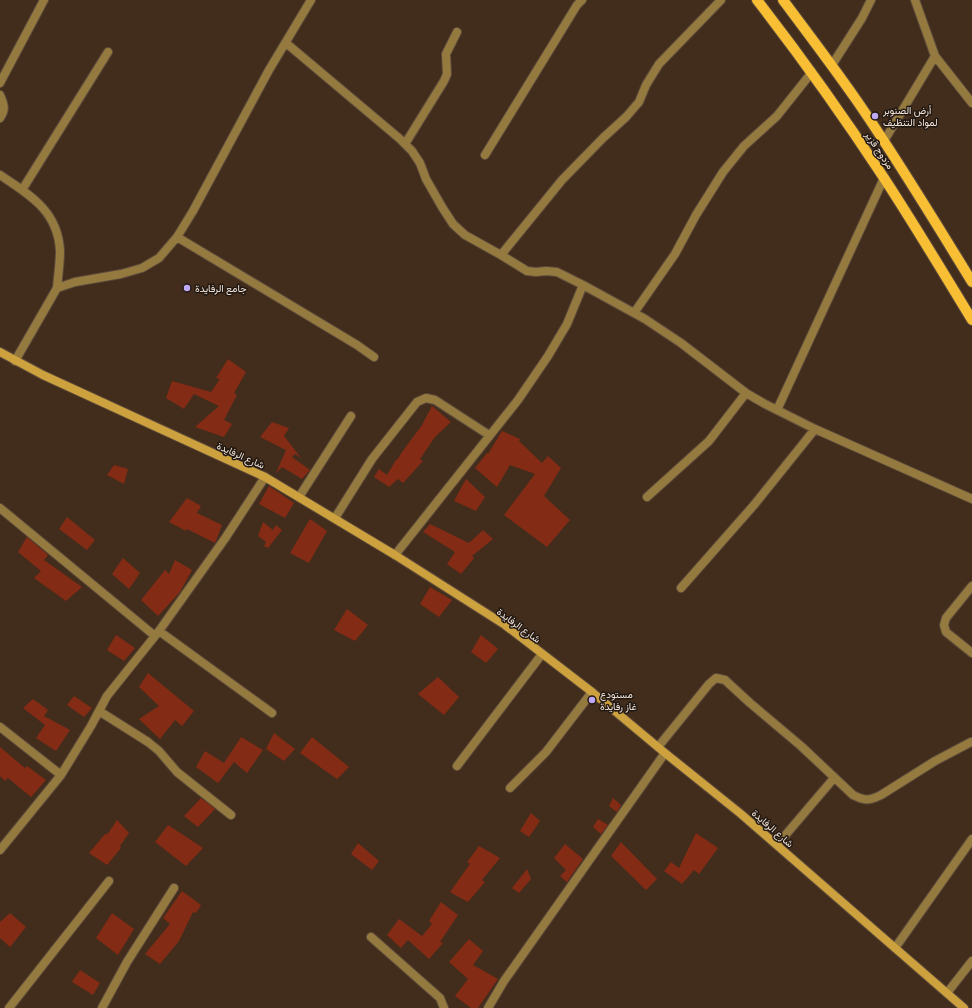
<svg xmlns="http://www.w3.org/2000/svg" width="972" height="1008" viewBox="0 0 972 1008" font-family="'Public Sans',Vazirmatn,sans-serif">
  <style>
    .building { fill: #832b14 }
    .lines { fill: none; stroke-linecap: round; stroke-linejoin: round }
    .street-casing { stroke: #5e4b3b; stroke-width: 10 }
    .secondary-casing { stroke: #5e4b3b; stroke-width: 10 }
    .primary-casing { stroke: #5e4b3b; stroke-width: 12 }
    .street { stroke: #957a40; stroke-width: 8 }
    .secondary { stroke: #cda13d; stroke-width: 8 }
    .primary { stroke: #f8bf34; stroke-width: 10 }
    .poi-dot { fill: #bfa9f4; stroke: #211811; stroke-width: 1.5 }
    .labels { text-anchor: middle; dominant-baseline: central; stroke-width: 3; stroke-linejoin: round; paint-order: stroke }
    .poi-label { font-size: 10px; fill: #f4e6dc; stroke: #211811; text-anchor: start }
    .street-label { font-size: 10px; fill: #f4e6dc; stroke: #211811 }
  </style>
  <rect width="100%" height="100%" fill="#422d1c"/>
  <path class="building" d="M228,359l18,13 -12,21 3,2 -13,25 8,4 -8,13 -29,-10 24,-21 -25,-12 -10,15 -18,-11 6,-17 39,11 9,-13 -4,-1z
    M432,406l19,16 -16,15 -15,22 3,2 -20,22 -5,-4 -9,8 -15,-10 5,-8 8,6 9,-15h1l5,-8 20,-27z
    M272,422l17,6 -5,8 17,22 -6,-4 -3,3 18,13 -8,9 -20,-12 -6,6 10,-23 -26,-13z
    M502,431l18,8 -1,2 23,22 6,-7 13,12 -17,28 26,24 -23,27 -43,-32 31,-41 -25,-9 -13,22 -22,-19 12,-15 1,1z
    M114,465l14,4 -4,15 -17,-9z
    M466,479l19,18 -9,14 -22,-10z
    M269,486l25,17 -9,15 -26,-14z
    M187,498l14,8 -4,7 25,12 -7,18 -28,-14 -1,2 -17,-9z
    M67,517l28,23 -8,10 -28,-21z
    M310,519l17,12 -18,32 -19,-10z
    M263,522l10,8 3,-5 6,5 -14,18 -4,-2 2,-4 -8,-6z
    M430,524l39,19 14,-13 10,9 -21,17 2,2 -13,16 -14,-10 8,-12 -32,-20z
    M27,537l21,18 -4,5 38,27 -16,14 -32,-23 7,-7 -23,-19z
    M123,558l17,15 -11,16 -17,-15z
    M175,560l17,10 -12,22 -22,24 -17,-16 24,-30 4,4z
    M430,587l22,13 -13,17 -19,-13z
    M347,609l21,16 -13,16 -21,-11z
    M116,635l19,13 -11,13 -17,-11z
    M481,635l17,14 -12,14 -15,-11z
    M148,673l46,38 -12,15 -7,-6 -15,19 -21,-20 20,-13 -20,-19z
    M438,677l21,20 -15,18 -26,-21z
    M74,696l18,12 -8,9 -17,-12z
    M33,699l15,11 -4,6 26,14 -14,21 -20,-13 9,-13 -22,-17z
    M274,733l21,16 -11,12 -18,-12z
    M241,737l22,13 -16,23 -13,-11 -16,21 -22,-16 9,-16 19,12z
    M312,737l37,30 -12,12 -37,-26z
    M0,747l25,21 2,-2 19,14 -15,17 -23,-19 -3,3 -5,-5z
    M201,798l14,11 -17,18 -14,-11z
    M613,798l8,7 -4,7 -8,-6z
    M531,813l9,8 -11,16 -9,-6z
    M598,819l10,6 -7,9 -8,-7z
    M117,820l12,13 -9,13 1,2 -14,17 -18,-12 17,-20 1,2z
    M168,825l35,23 -17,18 -31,-24z
    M696,833l22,15 -19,26 -5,-4 -12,14 -18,-13 7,-9 8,6z
    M621,842l36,37 -11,11 -35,-34z
    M358,843l21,18 -7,9 -21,-16z
    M565,844l18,15 -16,23 -7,-6 6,-6 -12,-12z
    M479,846l21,12 -18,22 3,2 -17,20 -18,-10 20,-28 -3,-2z
    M527,869l4,10 -12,14 -7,-5z
    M182,891l19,14 -5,8 -3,-1 -14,29 -19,23 -15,-10 25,-30 -7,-6z
    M441,902l17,13 -18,27 3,1 -14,16 -21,-19 -7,8 -14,-13 12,-16 23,17 10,-12 -3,-3z
    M10,913l16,14 -16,20 -10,-9v-16z
    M112,913l22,16 -16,26 -22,-17z
    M469,939l14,12 -10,14 25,14 -20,29h-7l-16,-12 13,-17 -19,-17z
    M80,970l20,13 -7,12 -21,-13z"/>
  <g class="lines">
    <g class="street-casing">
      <path id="street" d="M915,0l20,56 37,47
        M286,43l114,96 12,12 8,12 6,16 16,28 11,17 12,11 36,20 26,16 9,1 10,-1 11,1 26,13 62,34 36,24 65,50 19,11 50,25 157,70
        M832,65l30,-47 9,-18
        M0,83l44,-83
        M0,95c4,9 6,14 0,23
        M884,141l51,-85
        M405,144l39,-63 3,-7 -1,-20 11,-22
        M485,155l92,-150 5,-5
        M0,175c30,20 58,36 60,76 0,12 -2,25 -3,37
        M22,190l86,-138
        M177,237l180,108 17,12
        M501,255l61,-75 41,-42 23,-21 13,-15 7,-17 13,-21 62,-64
        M634,313l41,-59 21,-39 27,-43 21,-26 33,-30 35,-44
        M15,361l42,-73 18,-6 46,-8 21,-6 17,-10 18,-21 16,-26 76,-141 42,-70
        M777,410l107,-232
        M299,497l52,-81
        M647,497l62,-56 37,-48
        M0,508l155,128
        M335,518l37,-59 45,-57 9,-4 9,2 54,35
        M395,555l123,-155 30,-44 19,-32 16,-39
        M972,586l-26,32 -2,7 2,7 26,21
        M681,588l73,-83 61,-76
        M159,631l113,82
        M99,711l49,31 11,9 18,21 54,43
        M0,727l61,48
        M658,747l51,-63 7,-6 9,2 25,23 51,43 52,49c12,6 16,6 28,0l54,-34 36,-19
        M457,766l85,-112
        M510,788l36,-36 46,-60
        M777,845l57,-67
        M0,850l61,-75 30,-49 16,-30 52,-65 67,-94 39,-60
        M371,937l69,61 4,10
        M895,948l77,-109
        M947,993l25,-32
        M9,1008l100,-127
        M102,1008l25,-46 47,-74
        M488,1008l16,-27 161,-228"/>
    </g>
    <g class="secondary-casing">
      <path id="secondary" d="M0,352l43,23 222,102 130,78 110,70 87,67 73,61 76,61 223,194"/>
    </g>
    <g class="primary-casing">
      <path id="primary" d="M757,0c45,58 87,117 127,178 30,46 59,94 88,142
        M783,0c24,32 49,65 72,98 41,59 79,122 117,184"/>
    </g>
    <use href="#street" class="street"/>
    <use href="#secondary" class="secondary"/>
    <use href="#primary" class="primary"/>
  </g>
  <g class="poi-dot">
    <circle cx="875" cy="116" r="4"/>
    <circle cx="187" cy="288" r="4"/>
    <circle cx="592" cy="700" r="4"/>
  </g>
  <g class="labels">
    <g class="poi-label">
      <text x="883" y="110">أرض الصنوبر<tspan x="883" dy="12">لمواد التنظيف</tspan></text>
      <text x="195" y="288">جامع الرفايدة</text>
      <text x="600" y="694">مستودع<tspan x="600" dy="12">غاز رفايدة</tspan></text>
    </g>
    <g class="street-label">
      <text transform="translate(880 150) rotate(56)">مزدوج قزير</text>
      <text transform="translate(241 455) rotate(24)">شارع الرفايدة</text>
      <text transform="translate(519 625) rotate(36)">شارع الرفايدة</text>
      <text transform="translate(773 828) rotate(41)">شارع الرفايدة</text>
    </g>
  </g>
</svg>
